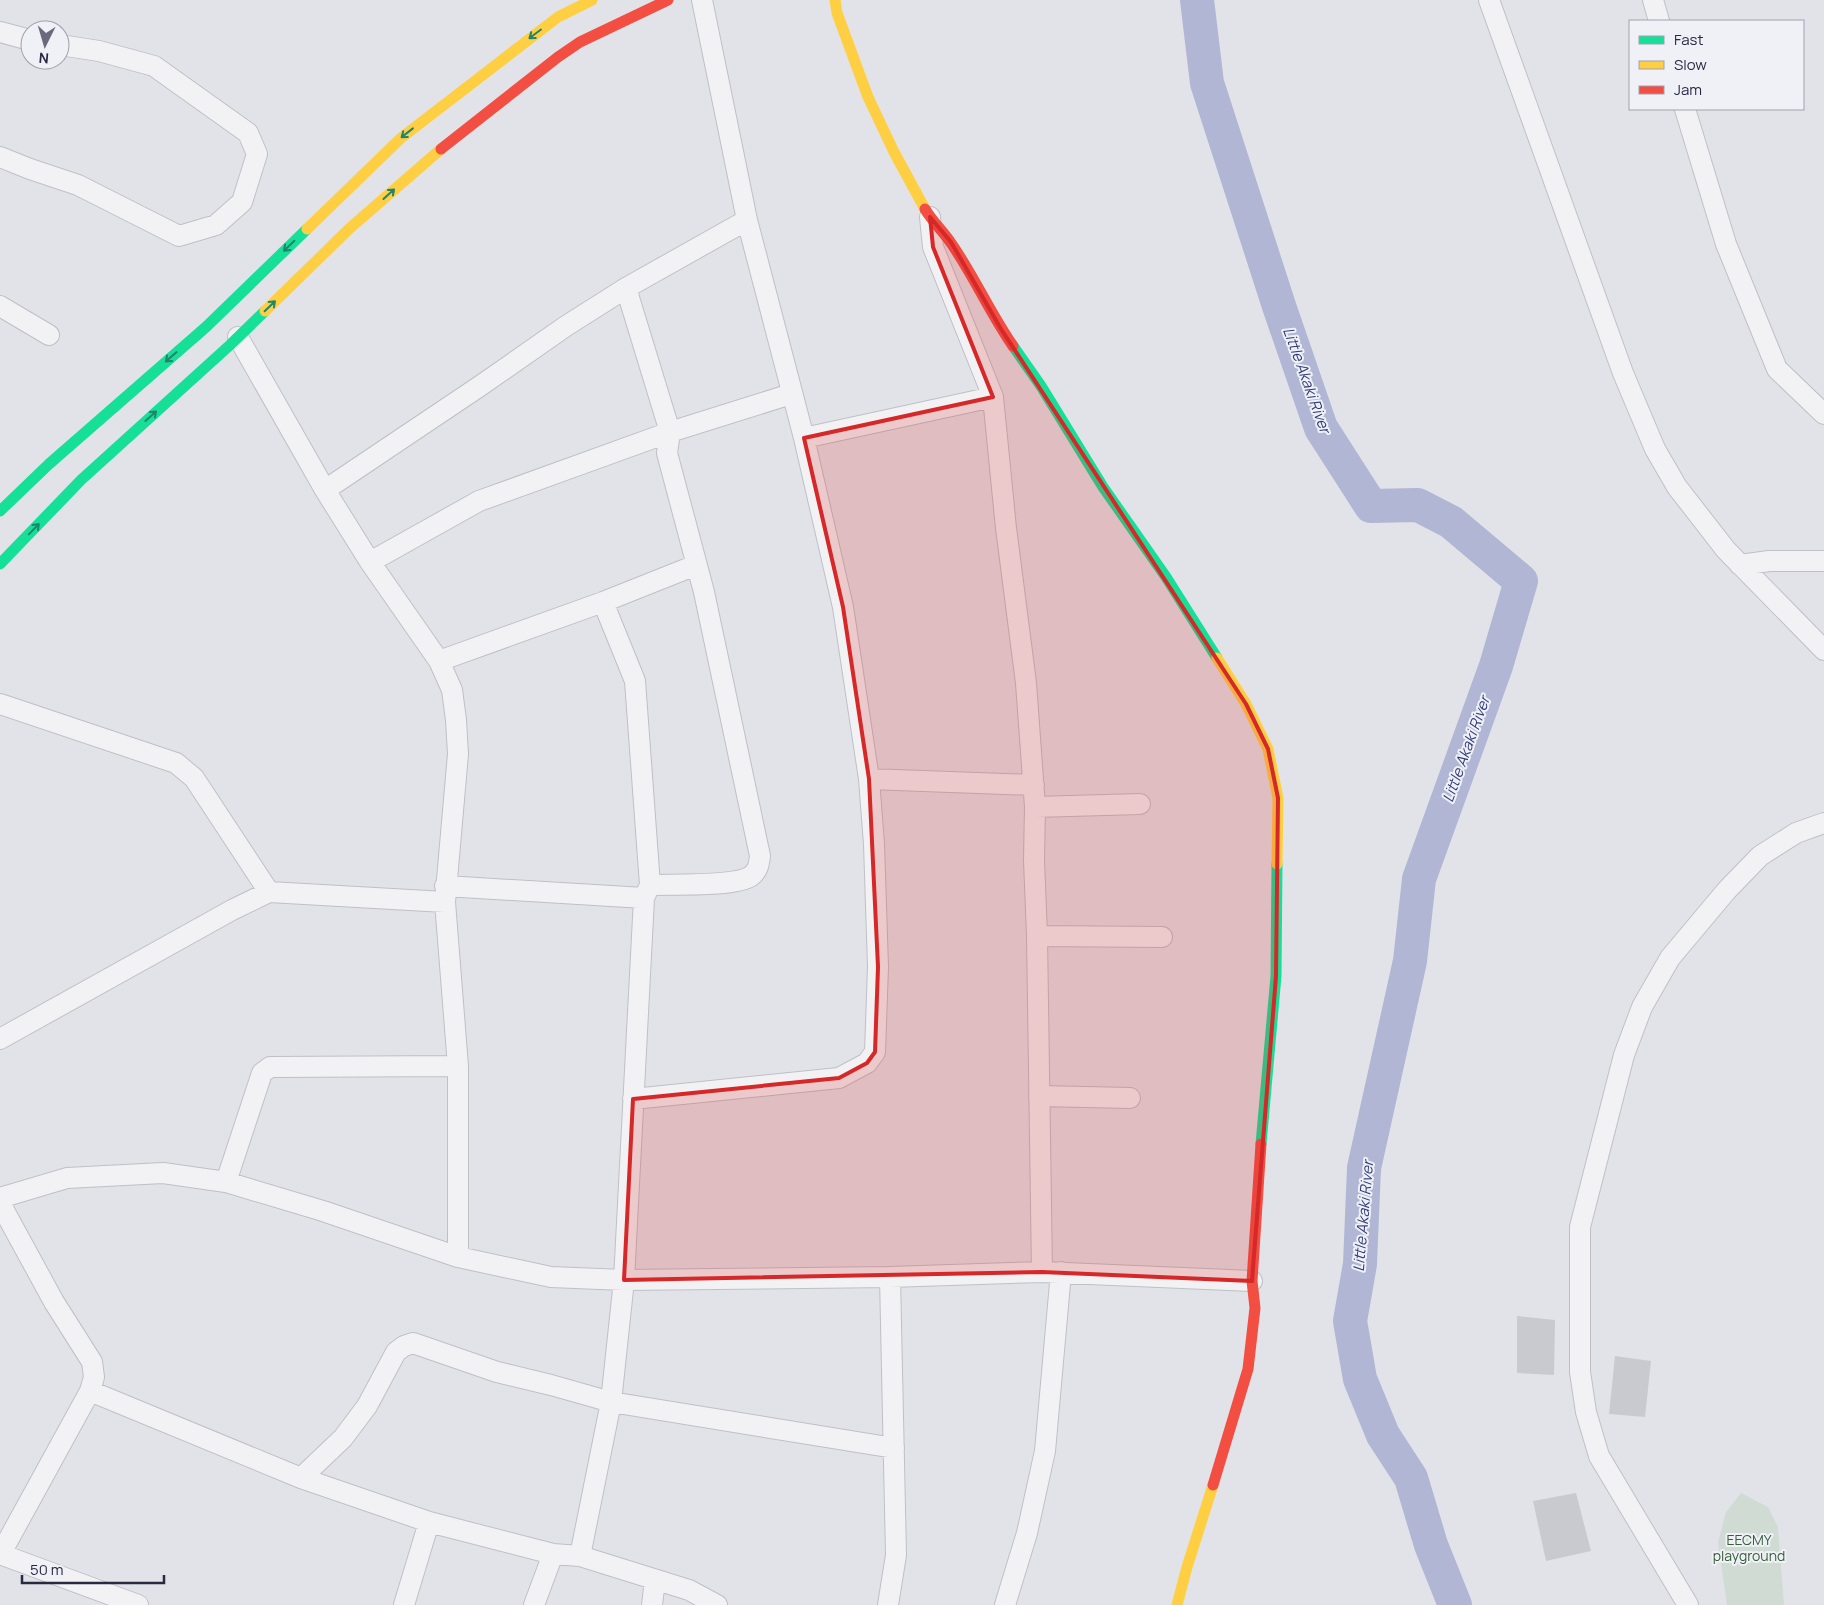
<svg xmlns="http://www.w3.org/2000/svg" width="1824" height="1605" viewBox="0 0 1824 1605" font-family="Manrope,sans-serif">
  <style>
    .green { fill: #d0dbd3 }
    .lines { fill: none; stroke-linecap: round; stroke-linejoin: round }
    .river { stroke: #b0b6d4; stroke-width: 34 }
    .building { fill: #c9cad0 }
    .street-casing { stroke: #bfc0c6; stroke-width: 22 }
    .street { stroke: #f2f2f4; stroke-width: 20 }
    .fast { stroke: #16e098; stroke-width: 11 }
    .slow { stroke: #ffcf43; stroke-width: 11 }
    .jam { stroke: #f24e42; stroke-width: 11 }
    .oneway { stroke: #1f856d }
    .marked { fill: #d62828; fill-opacity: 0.2; stroke: #d62828; stroke-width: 4; stroke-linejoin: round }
    .labels { text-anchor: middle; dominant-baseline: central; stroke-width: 4; stroke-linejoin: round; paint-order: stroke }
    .park-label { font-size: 14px; fill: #355e39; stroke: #f0f1f7 }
    .water-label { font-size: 15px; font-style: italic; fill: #303b78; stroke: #f0f1f7 }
  </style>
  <rect width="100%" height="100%" fill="#e2e3e8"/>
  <path class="green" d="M1741,1493l27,14 10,20 6,78h-57l-9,-63 8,-30z"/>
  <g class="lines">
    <path class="river" d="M1197,0l10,83 72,223 42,122 50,78 47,-1 33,17 70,59 -25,85 -77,213 -9,82 -46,207 -4,96 -10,57 10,58 23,56 28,43 20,67 24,60"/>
  </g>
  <path class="building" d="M1517,1316l38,4 -1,55 -37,-2z
    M1615,1356l36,5 -6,56 -36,-3z
    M1576,1493l15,58 -45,10 -13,-60z"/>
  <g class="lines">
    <g class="street-casing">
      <path id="street" d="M1489,0l134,373 32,76 22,38 49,63 98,100
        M1653,0l6,21
        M0,32l30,8
        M1685,109l41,135 51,125 47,45
        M0,157l30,12 48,16 101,51 37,-11 26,-23 15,-48 -9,-21 -94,-67 -55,-15 -39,-6
        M930,217l3,30 60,150 13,131 20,155 9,124 -1,53 3,76 5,336
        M626,288l44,144 -3,21 37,139 56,264c-1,8 -2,15 -9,20 -15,11 -80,8 -101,9
        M0,306l49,29
        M238,337l87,153 45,72 69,99 13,29 4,30 2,34 -13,148 13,164v191
        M804,438l189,-41
        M325,490l155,-104 86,-60 60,-38 121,-68
        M370,562l109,-61 191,-69 121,-38
        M1740,565l29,-4h55
        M439,661l164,-59 93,-37
        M0,704l176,59 18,15 75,114
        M869,779l165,6
        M1035,807l105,-3
        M445,886l199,12 6,-13 -15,-204 -32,-79
        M1037,936l125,1
        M0,1039l232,-129 37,-18 176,10
        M1039,1096l91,2
        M633,1099l206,-21 28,-15 8,-11 3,-85 -4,-123 -5,-65 -26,-172 -39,-169 -57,-218 -45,-220
        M226,1182l36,-109 8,-6 188,-1
        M0,1198l67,-20 96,-5 63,9 97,29 135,46 93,20 73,3 266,-3 152,-5 210,9
        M0,1203l54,99 38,60 2,15 -4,14 -90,164
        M90,1391l211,87 128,44 124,32 27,2 109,34 28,15
        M301,1478l42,-40 24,-32 29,-54 8,-6 9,-3 84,29 54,13 60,17 283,46
        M0,1554l138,51
        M580,1556l31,-154 13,-122 20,-382
        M404,1605l25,-83
        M534,1605l19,-51
        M652,1605l3,-25
        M888,1605l8,-50 -6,-278
        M1005,1605l22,-72 18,-82 16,-179
        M1688,1605l-89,-149 -13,-44 -6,-40v-145l44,-172 18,-48 28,-49 57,-68 33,-34 36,-23 28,-10"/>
    </g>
    <use href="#street" class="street"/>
    <path class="fast" d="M1013,346l28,40 62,101 63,90 51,81
      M0,511l49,-47 157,-137 101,-98
      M0,564l81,-84 149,-135 35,-34
      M1261,1144l15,-168 1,-112"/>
    <path class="slow" d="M835,0l2,13 31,84 26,55 31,57
      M307,229l94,-91 157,-121 34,-17
      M265,311l85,-83 91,-79
      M1217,658l29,46 22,45 10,49 -1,66
      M1177,1605l10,-38 26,-82"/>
    <path class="jam" d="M441,149l117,-92 22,-15 88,-42
      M925,209c7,12 18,22 26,34 23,33 39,70 62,103
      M1213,1485l35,-116 7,-61 -3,-27 9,-137"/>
  </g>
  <defs><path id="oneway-shaft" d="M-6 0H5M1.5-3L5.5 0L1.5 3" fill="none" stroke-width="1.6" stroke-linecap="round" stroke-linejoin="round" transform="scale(1.25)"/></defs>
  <g class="oneway">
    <use href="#oneway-shaft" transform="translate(535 34) rotate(143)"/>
    <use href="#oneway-shaft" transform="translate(407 133) rotate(142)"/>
    <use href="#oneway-shaft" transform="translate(389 194) rotate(-42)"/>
    <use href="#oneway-shaft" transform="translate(289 246) rotate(136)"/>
    <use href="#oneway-shaft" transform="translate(270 306) rotate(-44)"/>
    <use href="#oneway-shaft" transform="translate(171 357) rotate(139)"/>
    <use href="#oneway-shaft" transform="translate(151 416) rotate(-42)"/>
    <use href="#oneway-shaft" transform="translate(34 529) rotate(-46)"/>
  </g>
  <path class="marked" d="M930,217l21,25 50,87 245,375 22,45 10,49 -2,178 -24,305 -210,-9 -418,8 9,-181 206,-21 28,-15 8,-11 3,-85 -9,-188 -26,-172 -39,-169 189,-41 -60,-150z"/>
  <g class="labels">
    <g class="park-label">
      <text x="1749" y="1539">EECMY<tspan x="1749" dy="16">playground</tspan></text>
    </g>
    <g class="water-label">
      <text transform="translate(1307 380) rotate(70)">Little Akaki River</text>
      <text transform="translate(1466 749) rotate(-70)">Little Akaki River</text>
      <text transform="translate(1363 1216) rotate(-85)">Little Akaki River</text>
    </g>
  </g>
  <rect x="1629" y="20" width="175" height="90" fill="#f0f1f7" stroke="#a0a1af"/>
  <rect x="1639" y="36" width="25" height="8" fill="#16e098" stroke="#a0a1af"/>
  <text x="1674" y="45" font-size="15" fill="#282a42">Fast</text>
  <rect x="1639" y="61" width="25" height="8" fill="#ffcf43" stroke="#a0a1af"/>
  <text x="1674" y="70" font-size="15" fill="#282a42">Slow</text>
  <rect x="1639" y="86" width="25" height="8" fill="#f24e42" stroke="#a0a1af"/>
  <text x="1674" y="95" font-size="15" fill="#282a42">Jam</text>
  <g transform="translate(45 45) rotate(185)"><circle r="24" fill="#f0f1f7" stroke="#a0a1af"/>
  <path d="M0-4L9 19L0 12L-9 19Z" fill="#696b7c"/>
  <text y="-8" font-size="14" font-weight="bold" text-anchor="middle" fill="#282a42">N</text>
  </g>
  <path d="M22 1575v8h142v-8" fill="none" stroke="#282a42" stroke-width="2.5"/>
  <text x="30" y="1575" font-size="15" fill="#282a42" stroke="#f0f1f7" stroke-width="4" paint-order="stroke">50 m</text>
</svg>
